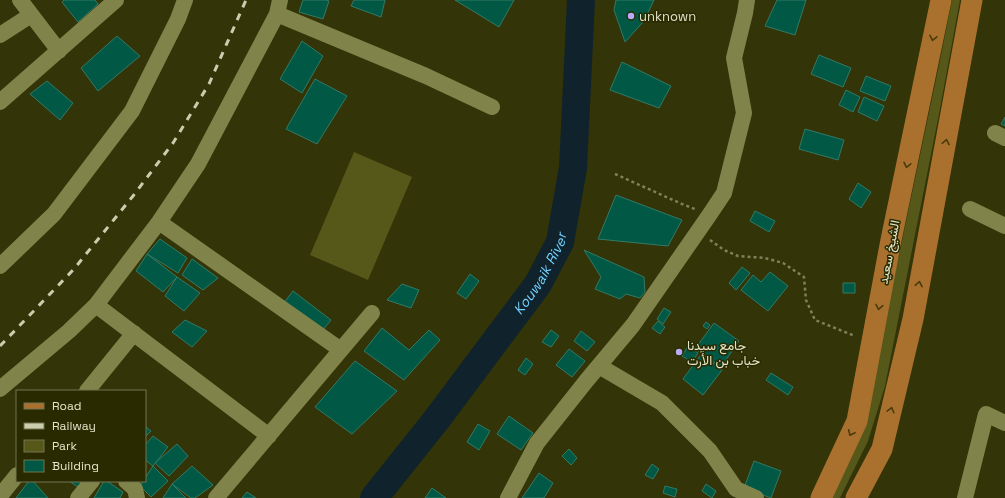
<svg xmlns="http://www.w3.org/2000/svg" width="1005" height="498" viewBox="0 0 1005 498" font-family="'Space Grotesk',Vazirmatn,sans-serif">
  <style>
    .green { fill: #56581a }
    .lines { fill: none; stroke-linecap: round; stroke-linejoin: round }
    .river { stroke: #10232c; stroke-width: 28 }
    .building { fill: #005845; stroke: #327a66 }
    .path { stroke: #7f815a; stroke-width: 2.5; stroke-dasharray: 3 3; stroke-linecap: butt }
    .minor { stroke: #80844a; stroke-width: 16 }
    .major { stroke: #aa712e; stroke-width: 21 }
    .rail { stroke: #cbceae; stroke-width: 3; stroke-dasharray: 7 7; stroke-linecap: butt }
    .oneway { stroke: #493c0c }
    .poi-dot { fill: #b8abf7; stroke: #292a00; stroke-width: 1.5 }
    .labels { text-anchor: middle; dominant-baseline: central; stroke-width: 3; stroke-linejoin: round; paint-order: stroke }
    .poi-label { font-size: 13px; fill: #e2e5c7; stroke: #292a00; text-anchor: start }
    .street-label { font-size: 13px; fill: #e2e5c7; stroke: #292a00 }
    .water-label { font-size: 14px; font-style: italic; fill: #74d0fe; stroke: #292a00 }
  </style>
  <rect width="100%" height="100%" fill="#333407"/>
  <path class="green" d="M952,0h8l-21,114 -54,272 -17,55 -28,57h-13l72,-243 40,-190z
    M354,152l58,25 -44,103 -58,-25z"/>
  <g class="lines">
    <path class="river" id="s1" d="M374,498l63,-79 101,-135 22,-42 13,-74 8,-168"/>
  </g>
  <path class="building" d="M64,0h31l3,4 -20,18 -16,-20z
    M303,0h23l3,1 -6,18 -24,-7z
    M354,0h31l-4,17 -30,-11z
    M455,0h59l-15,27z
    M616,0h38l-10,21 -19,21 -11,-32z
    M777,0h29l-11,35 -30,-9z
    M117,36l23,20 -42,35 -17,-23z
    M302,41l21,15 -21,37 -22,-14z
    M819,55l32,13 -8,19 -32,-13z
    M622,62l49,24 -12,22 -49,-18z
    M866,76l25,10 -6,15 -25,-10z
    M315,79l32,17 -30,48 -31,-15z
    M47,81l26,22 -13,17 -30,-26z
    M846,90l14,7 -7,15 -14,-7z
    M864,97l20,9 -7,15 -19,-9z
    M1005,117v9l-4,-2z
    M805,129l39,11 -6,20 -39,-11z
    M858,183l13,9 -10,16 -12,-9z
    M616,195l66,25 -14,26 -70,-7z
    M755,211l20,10 -6,11 -19,-11z
    M160,239l27,19 -9,15 -31,-19z
    M584,250l60,27 1,15 -5,6 -14,-4 -6,5 -25,-10 6,-12z
    M147,254l30,23 -14,15 -27,-21z
    M192,259l26,19 -15,12 -21,-15z
    M742,267l8,6 -14,17 -7,-7z
    M770,272l18,14 -20,25 -27,-21 12,-15 8,7z
    M470,274l9,7 -13,18 -9,-6z
    M177,277l23,16 -16,18 -19,-15z
    M843,283h12v10h-12z
    M402,284l17,6 -8,18 -24,-8z
    M293,291l38,29 -9,11 -39,-27z
    M664,308l7,4 -8,12 -6,-5z
    M185,320l22,11 -15,16 -20,-15z
    M658,321l7,6 -5,7 -8,-6z
    M706,322l4,3 -3,4 -4,-3z
    M714,323l25,18 -18,26 -26,-18z
    M382,328l27,22 20,-20 11,10 -36,40 -40,-29z
    M551,330l8,6 -8,11 -9,-5z
    M581,331l14,11 -8,9 -13,-10z
    M688,346l10,7 -6,9 -10,-6z
    M569,349l16,12 -13,16 -16,-12z
    M700,356l11,9 2,-2 9,7 -19,25 -20,-16z
    M526,358l7,6 -8,11 -7,-5z
    M355,361l42,30 -45,43 -37,-27z
    M771,373l22,14 -5,8 -22,-15z
    M509,416l24,17 -12,17 -24,-16z
    M478,424l12,7 -11,19 -12,-8z
    M145,426l6,5 -6,6z
    M153,436l15,11 -15,19 -8,-6v-15z
    M177,444l11,12 -19,20 -14,-13z
    M569,449l8,9 -6,7 -9,-9z
    M754,461l27,10 -10,27 -27,-10z
    M652,464l7,5 -6,10 -8,-4z
    M153,466l15,15 -17,16 -11,-11 3,-5h2v-3z
    M192,466l21,19 -18,13h-4l-19,-14z
    M539,473l14,10 -9,15h-22z
    M29,481h4l15,17h-32z
    M69,481h13l-4,6z
    M104,481h3l16,11 -3,6h-26z
    M172,484l14,14h-23z
    M706,484l10,7 -4,7 -10,-7z
    M665,486l12,3 -2,8 -12,-4z
    M432,488l14,10h-21z
    M247,492l9,6h-14z"/>
  <g class="lines">
    <path class="path" d="M615,174l67,30 13,5
      M710,240l14,10 14,6 27,2 18,5 21,14 2,23 9,20 40,16"/>
    <path class="minor" d="M20,0l39,51
      M277,14l149,62 66,31
      M0,35l31,-20
      M0,102l116,-102
      M995,133l10,5
      M970,209l35,17
      M159,222l182,128
      M0,266l54,-52 78,-103 46,-92 7,-19
      M96,305l173,131
      M599,366l63,37 48,48 26,38 20,9
      M0,389l69,-58 27,-26 63,-83 39,-58 79,-150 3,-14
      M87,391l47,-58
      M126,481l9,8 2,9
      M0,496l17,-21
      M78,498l14,-17
      M216,498l156,-185
      M508,498l29,-55 50,-63 46,-55 77,-111 14,-21 20,-80 -10,-55 11,-45 2,-13
      M965,498l21,-84 19,9"/>
    <path class="major" d="M821,498l36,-77 34,-181 50,-240
      M856,498l26,-49 31,-130 59,-319"/>
    <path class="rail" d="M0,346l74,-77 59,-73 40,-53 36,-59 37,-84"/>
  </g>
  <defs><path id="oneway-chevron" d="M-2-3.5L2.5 0L-2 3.5" fill="none" stroke-width="1.6" stroke-linecap="round" stroke-linejoin="round"/></defs>
  <g class="oneway">
    <use href="#oneway-chevron" transform="translate(933 38) rotate(102)"/>
    <use href="#oneway-chevron" transform="translate(946 142) rotate(-79)"/>
    <use href="#oneway-chevron" transform="translate(907 165) rotate(102)"/>
    <use href="#oneway-chevron" transform="translate(919 284) rotate(-79)"/>
    <use href="#oneway-chevron" transform="translate(879 307) rotate(101)"/>
    <use href="#oneway-chevron" transform="translate(891 410) rotate(-76)"/>
    <use href="#oneway-chevron" transform="translate(851 433) rotate(115)"/>
  </g>
  <g class="poi-dot">
    <circle cx="631" cy="16" r="4"/>
    <circle cx="679" cy="352" r="4"/>
  </g>
  <g class="labels">
    <g class="poi-label">
      <text x="639" y="16">unknown</text>
      <text x="687" y="345">جامع سيدنا<tspan x="687" dy="15">خباب بن الأرت</tspan></text>
    </g>
    <g class="street-label">
      <text transform="translate(889 252) rotate(-79)">الشيخ سعيد</text>
    </g>
    <g class="water-label">
      <text stroke="none"><textPath href="#s1" startOffset="280">Kouwaik River</textPath></text>
    </g>
  </g>
  <rect x="16" y="390" width="130" height="92" fill="#292a00" stroke="#737550"/>
  <rect x="24" y="403" width="20" height="6" fill="#aa712e" stroke="#737550"/>
  <text x="52" y="410" font-size="12" fill="#e2e5c7">Road</text>
  <rect x="24" y="423" width="20" height="6" fill="#cbceae" stroke="#737550"/>
  <text x="52" y="430" font-size="12" fill="#e2e5c7">Railway</text>
  <rect x="24" y="440" width="20" height="12" fill="#56581a" stroke="#737550"/>
  <text x="52" y="450" font-size="12" fill="#e2e5c7">Park</text>
  <rect x="24" y="460" width="20" height="12" fill="#005845" stroke="#737550"/>
  <text x="52" y="470" font-size="12" fill="#e2e5c7">Building</text>
</svg>
